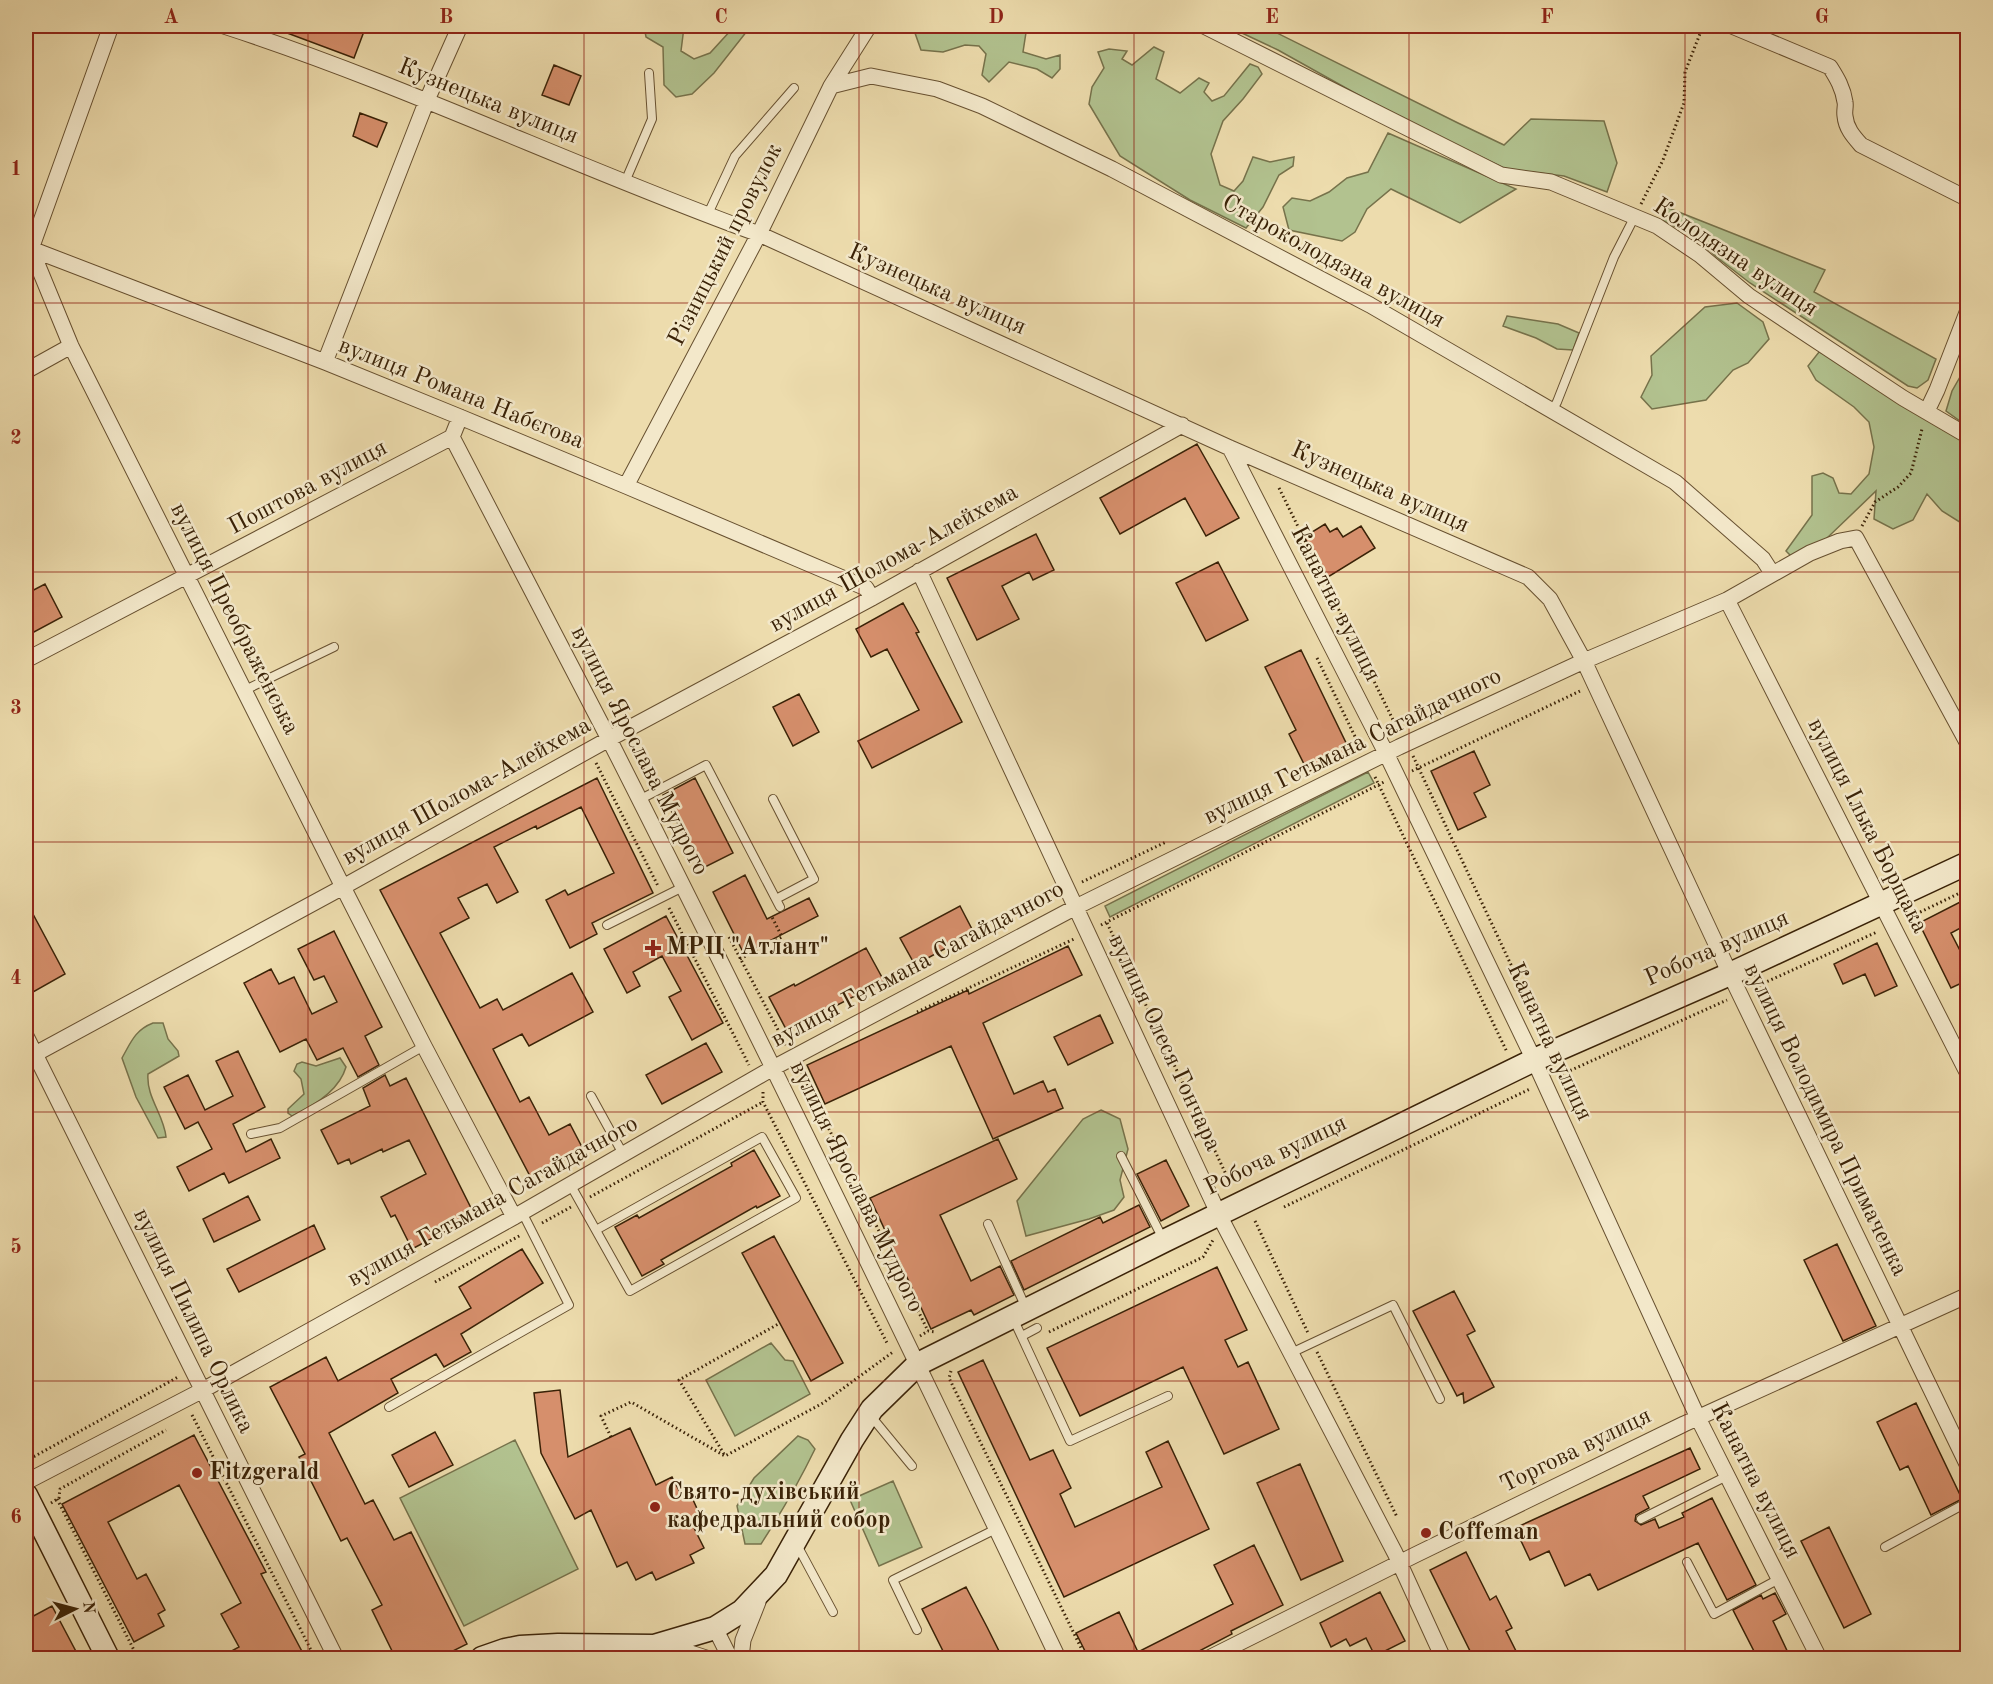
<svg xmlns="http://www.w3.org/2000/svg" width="1993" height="1684" viewBox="0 0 1993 1684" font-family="'Old Standard TT',serif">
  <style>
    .green { fill: #b2c28f; stroke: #76724b; stroke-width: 1.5 }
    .building { fill: #d68f6c; stroke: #3a2207; stroke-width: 1.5 }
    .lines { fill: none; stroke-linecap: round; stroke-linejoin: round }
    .lane-casing { stroke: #675030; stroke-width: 10 }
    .street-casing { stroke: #675030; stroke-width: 17 }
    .secondary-casing { stroke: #3a2207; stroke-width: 25 }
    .path { stroke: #3a2207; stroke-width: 3; stroke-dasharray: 1.5 3; stroke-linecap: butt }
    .lane { stroke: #f3e8ca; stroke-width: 8 }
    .street { stroke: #f3e8ca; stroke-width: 15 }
    .secondary { stroke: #f3e8ca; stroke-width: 22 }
    .grid { fill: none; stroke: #8f2418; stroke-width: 1.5; stroke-opacity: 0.55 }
    .poi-dot { fill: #8f2418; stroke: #f3e8ca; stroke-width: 2 }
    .labels { text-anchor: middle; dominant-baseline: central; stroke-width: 5; stroke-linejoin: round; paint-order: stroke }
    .street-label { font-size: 24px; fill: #3a2207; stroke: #f3e8ca }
    .poi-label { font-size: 24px; font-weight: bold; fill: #3a2207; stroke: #f3e8ca; text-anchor: start }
    .neatline { fill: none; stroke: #8f2418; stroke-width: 2 }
    .grid-label { font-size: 20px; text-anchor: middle; font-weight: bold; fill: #8f2418 }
  </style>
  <rect width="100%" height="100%" fill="#eddcad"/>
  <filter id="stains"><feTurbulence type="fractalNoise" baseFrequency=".00333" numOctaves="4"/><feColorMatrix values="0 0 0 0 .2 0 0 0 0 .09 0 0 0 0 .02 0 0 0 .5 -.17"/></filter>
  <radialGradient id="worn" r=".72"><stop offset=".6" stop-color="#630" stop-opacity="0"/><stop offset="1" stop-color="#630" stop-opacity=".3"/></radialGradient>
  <path class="green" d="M644,26h37l3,1 -3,24 13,8 16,-6 22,-24v-3h19l-37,47 -22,21 -16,3 -12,-12 -1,-38 -17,-10z
    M919,26h108l-4,26 23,7 14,-4v14l-8,9 -15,-9 -28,-7 -20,20 -7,-7 4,-21 -7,-8 -14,-1 -22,7 -22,-2 -6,-17z
    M1227,26h36l195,97 46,22 27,-26 73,2 13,42 -10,29 -43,-16 -58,-7 -110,-53 -118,-66z
    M1154,47l10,5 -8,27 24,14 19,-15 10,5 -5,9 8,9 12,-5 26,-32 8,3 4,7 -19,25 -20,22 -12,33 9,31 14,6 9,-10 10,-24 17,5 24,-5 -1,9 -14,9 -16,32 -17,21 -56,-28 -70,-44 -31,-52 3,-17 12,-19 -6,-16 11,-3 18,2 -5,8 10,6z
    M1388,133l128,56 -56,34 -69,-34 -24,20 -12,23 -13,9 -53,-11 -6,-23 9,-9 18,3 19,-9 18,-14 21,-6z
    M1661,205l164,65 -11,22 122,67 -8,21 -11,8 -9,-2 -158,-103 -31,-24 -28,-25 -28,-13z
    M1737,303l26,19 6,17 -21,24 -15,7 -27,30 -54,9 -11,-12 11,-22 -1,-19 54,-49z
    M1507,316l51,8 21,9 -6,17 -16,-1 -21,-11 -33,-12z
    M1819,352l13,4 135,84v85l-1,1 -24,-15 -15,-17 -14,26 -20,9 -19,-10 2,-28 -50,48 -34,18 -6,-6 26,-36v-39l11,-3 10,5 6,15 12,1 18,-20 5,-27 -5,-25 -15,-15 -38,-27 -8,-14z
    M1964,370l3,2v54l-21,-15 6,-20z
    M1368,772l6,11 -264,134 -5,-11z
    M153,1023h10l5,16 10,12 1,5 -31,18c-2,23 16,41 18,63l-8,1 -22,-41 -14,-39c9,-16 13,-28 31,-35z
    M340,1058l6,9c-7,24 -32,39 -54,49l-4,-3v-4l16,-15 -3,-15 -7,-8 3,-7 5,-2 14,4z
    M1101,1110l19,9 8,30 -8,31 4,17 -10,13 -25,9 -63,17 -9,-35 66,-82z
    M771,1343l14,17 8,1 17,33 -75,42 -29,-56z
    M798,1436l10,4 7,9c-16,33 -34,64 -54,95h-16l-8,-38 17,-28z
    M515,1440l63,129 -114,57 -64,-128z
    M893,1481l29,66 -43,19 -29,-66z"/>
  <path class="building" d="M271,26h95l-12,32 -83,-31z
    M554,65l27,11 -12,29 -27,-10z
    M360,113l27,10 -10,24 -24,-11z
    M1197,444l42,74 -33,18 -21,-38 -65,36 -20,-36z
    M1325,524l5,8 7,-4 6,9 18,-11 14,22 -47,29 -24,-40z
    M1036,534l18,36 -21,10 -4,-8 -27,14 17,33 -42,21 -30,-62z
    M1218,562l30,58 -42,21 -30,-58z
    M45,584l17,33 -28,15 -8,-16v-22z
    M903,603l16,29 -3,1 46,89 -90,46 -14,-27 61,-31 -32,-61 -16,8 -15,-28z
    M1301,650l49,101 -42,21 -19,-38 7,-4 -31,-63z
    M799,694l20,38 -26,14 -20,-39z
    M1474,751l16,34 -16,8 12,24 -28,13 -27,-59z
    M597,778l56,115 -61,30 5,11 -27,14 -24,-48 19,-10 3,5 46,-22 -33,-66 -44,22 -1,-3 -42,21 24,45 -21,11 -10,-19 -29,14 11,20 -29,15 40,75 17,-9 6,11 69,-37 21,39 -64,34 -7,-12 -29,15 27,53 9,-5 20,38 21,-11 13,25 -52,29 -151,-288z
    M695,778l38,75 -32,16 -38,-74z
    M745,875l22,44 42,-21 9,18 -74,38 -31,-62z
    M1968,898v26l-17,9 17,33v14l-17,8 -32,-65z
    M26,901l39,73 -39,22z
    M960,906l14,27 -59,32 -15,-27z
    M666,916l57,107 -31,17 -23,-43 12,-6 -19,-35 -29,16 7,14 -13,7 -23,-44z
    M334,931l48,96 -17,9 14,29 -21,12 -15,-29 -26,12 -11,-21 -26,13 -36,-69 27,-14 8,15 15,-7 18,37 25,-12 -13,-26 -10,4 -16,-31z
    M1877,943l20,43 -22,10 -10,-22 -22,10 -9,-20z
    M1068,946l14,29 -99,48 31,71 29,-13 5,11 7,-3 8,19 -70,31 -42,-93 -126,58 -18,-39 161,-75 1,4z
    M866,948l18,33 -97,50 -18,-34 25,-13 1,2z
    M1100,1015l13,28 -45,22 -14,-28z
    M706,1043l16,29 -60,32 -16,-29z
    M238,1051l27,56 -32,17 13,28 25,-13 9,19 -51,25 -5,-10 -35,18 -12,-24 35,-18 -14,-27 -13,7 -21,-42 24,-12 17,35 28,-14 -17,-35z
    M385,1075l5,11 16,-8 69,138 -63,33 -17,-34 -4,2 -10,-20 45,-23 -17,-34 -26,12 -1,-3 -31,15 -2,-5 -11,5 -17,-34 49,-24 -7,-18z
    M998,1139l19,40 -77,36 31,66 29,-15 14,29 -40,20 -3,-5 -40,19 -61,-131z
    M754,1150l26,46 -23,12 -1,-2 -95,54 3,4 -22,12 -27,-49 22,-12 2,3 93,-52 -1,-3z
    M1166,1160l23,46 -28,15 -24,-47z
    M248,1196l12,24 -46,22 -11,-23z
    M1139,1205l11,22 -126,63 -13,-29 89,-44 3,6z
    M314,1225l11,24 -86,43 -12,-23z
    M774,1236l69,127 -32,18 -69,-128z
    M1837,1244l39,82 -33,15 -39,-81z
    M522,1249l21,34 -82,51 10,18 -27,15 -8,-13 -45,25 7,14 -69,40 36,71 8,-4 21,40 17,-8 56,112 -30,15h-41l-24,-49 10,-5 -35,-67 -6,3 -42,-84 6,-3 -35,-67 56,-30 12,24 133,-73 -12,-21z
    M1217,1267l30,63 -22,10 13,27 10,-5 31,67 -55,25 -41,-87 -103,49 -33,-68z
    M1454,1291l21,40 -8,4 27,52 -30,16 -1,-10 -6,3 -44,-85z
    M983,1360l47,100 23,-10 18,38 -11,6 15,33 87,-40 -16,-35 22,-11 41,88 -145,68 -106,-225z
    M560,1390l8,67 62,-29 26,57 16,-8 9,17 8,-3 15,33 -10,4 10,20 -14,7 4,8 -38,17 -4,-8 -16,8 -9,-18 -10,5 -26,-57 -16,9 -34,-66 -7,-60z
    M1916,1403l46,96 -31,16 -23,-49 -8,4 -23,-48z
    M435,1432l18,33 -44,22 -17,-32z
    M194,1435l72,137 -5,2 45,85h-89l22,-12 -18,-33 20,-11 -62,-118 -71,37 29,57 9,-5 19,36 -7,4 6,12 -30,16 -72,-138z
    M1690,1448l10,21 -57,27 6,12 -13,7 -1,6 6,4 14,-6 4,9 25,-11 -2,-4 30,-15 44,87 -29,15 -29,-57 -100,47 -8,-16 -25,12 -16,-35 -19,9 -15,-32z
    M1300,1464l43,97 -42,19 -44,-97z
    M1829,1527l42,87 -27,14 -43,-87z
    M1254,1545l29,60 -52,26 1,3 -48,25h-95l-13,-26 43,-21 19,40 95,-48 -19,-39z
    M1466,1552l24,48 6,-4 16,32 -6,3 14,28h-46l-44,-89z
    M966,1587l21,40 16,32h-56l-25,-50z
    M1380,1592l25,49 -30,15 -9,-18 -16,8 -4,-7 -15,8 -11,-24z
    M1775,1593l11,21 -13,7 18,38h-33l-25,-49 28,-15 2,4z
    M52,1606l28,53h-43l-11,-22v-17z"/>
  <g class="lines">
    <g class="lane-casing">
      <path id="lane" d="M625,182l27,-63 -3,-46
        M707,216l28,-60 59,-68
        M1552,411l5,-9 57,-145 21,-41
        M245,690l89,-43
        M773,799l41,80 -38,20
        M639,800l67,-35 74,142
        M607,925l76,-38
        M591,1096l32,58
        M251,1134l29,-6 144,-82
        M1121,1156l42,83
        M570,1184l60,107 166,-93 -34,-61 -166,93
        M988,1224l38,84
        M1013,1318l57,123 98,-45
        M1022,1336l15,-8
        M1291,1353l102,-48 47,94
        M389,1407l180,-102 -47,-93
        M870,1415l42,51
        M1641,1519l86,-43
        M797,1545l36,67
        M1885,1547l83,-45
        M1687,1562l27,52 65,-35
        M917,1630l-24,-50 103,-51"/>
    </g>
    <g class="street-casing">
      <path id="street" d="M111,26l-80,223 40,97 272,541 81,159 90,171
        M224,26c182,59 355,143 535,208l471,214 298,129 22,22 34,62 146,313 238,492
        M1204,26l297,149 50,7 106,44 43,29 49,41 154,102 65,38
        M1732,26l98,41c7,11 13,21 15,35 1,4 -1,9 0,14 1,12 8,20 16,29l107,54
        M831,86l40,-10 66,13 45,17 130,63 258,136 305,177 88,77 9,14
        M26,247l299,115 135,55 166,69 240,102 6,10
        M325,362l102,-262 33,-74
        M26,371l45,-25
        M1927,411l10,-21 31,-80
        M460,417l-8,20c53,102 106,203 158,304 154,304 302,610 448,917
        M1230,448l156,305 148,307 164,358 121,240
        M626,486l133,-252 72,-148 38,-60
        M919,571l300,644 176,338 48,105
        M1727,600l241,474
        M26,660l426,-223
        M26,1036l310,622
        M26,1059l317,-172 266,-148 263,-141 310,-173
        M26,1482l177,-92 311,-173 259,-149 303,-161 323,-160 185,-86 143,-61 83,-47 30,-12 16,-3 112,206
        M715,1628l15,30
        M663,1647l15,2 28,9
        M741,1658l2,-18 15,-38
        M1209,1658l206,-103 269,-131 284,-129
        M1961,1658l7,-3"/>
    </g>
    <g class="secondary-casing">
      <path id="secondary" d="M26,1495l82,163
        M482,1658l23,-8 15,-3 38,-2 96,1 61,-18 27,-17 34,-36 76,-135 20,-31 46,-45 246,-123 370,-181 196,-86 238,-111"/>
    </g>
    <path class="path" d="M1641,204l22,-44 21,-57 1,-31 18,-46
      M1279,488l119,242
      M1862,526l13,-24 23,-15 13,-14 11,-44
      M1317,658l44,91
      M1413,756l131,279
      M596,763l62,123
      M1412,771l168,-80
      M1375,777l132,275
      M1082,882l84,-40
      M669,908l80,157
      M1908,918l60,-29
      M1107,923l125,264
      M1101,925l283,-143
      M729,937l57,108
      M740,959l42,-22 -10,-20
      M1755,987l122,-55
      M917,1012l157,-73
      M801,1072l127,259
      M1558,1076l169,-76
      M763,1092v10l124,241
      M590,1197l173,-95
      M1284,1207l246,-118
      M1255,1221l53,112
      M542,1223l29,-16
      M435,1282l86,-47
      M1049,1332l154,-75 10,-17
      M920,1336l8,-5 8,1
      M1317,1352l80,165
      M951,1371l-2,7 137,280
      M192,1415l123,243
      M611,1437l-10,-21 30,-14 94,54 98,-53 70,-51
      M724,1454l-45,-74 101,-57
      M26,1461l152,-84
      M57,1499l81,159
      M51,1503l8,-5 1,-9 106,-59
      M758,1652l3,6"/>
    <use href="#lane" class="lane"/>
    <use href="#street" class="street"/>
    <use href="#secondary" class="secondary"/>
  </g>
  <path class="grid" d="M308,26v1632M584,26v1632M859,26v1632M1134,26v1632M1409,26v1632M1685,26v1632M26,303h1942M26,572h1942M26,842h1942M26,1112h1942M26,1381h1942"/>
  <g class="poi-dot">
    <path d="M650 939h6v6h6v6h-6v6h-6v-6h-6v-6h6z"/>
    <circle cx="197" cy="1473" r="6"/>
    <circle cx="655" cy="1507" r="6"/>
    <circle cx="1426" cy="1533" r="6"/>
  </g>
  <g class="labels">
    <g class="street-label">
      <text transform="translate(488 102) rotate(22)">Кузнецька вулиця</text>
      <text transform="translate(726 245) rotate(-63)">Різницький провулок</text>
      <text transform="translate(1735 258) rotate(34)">Колодязна вулиця</text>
      <text transform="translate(1333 262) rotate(29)">Староколодязна вулиця</text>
      <text transform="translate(937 290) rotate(24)">Кузнецька вулиця</text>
      <text transform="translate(461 394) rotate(22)">вулиця Романа Набєгова</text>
      <text transform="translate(308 488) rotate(-28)">Поштова вулиця</text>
      <text transform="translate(1380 488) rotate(24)">Кузнецька вулиця</text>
      <text transform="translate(894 559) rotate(-29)">вулиця Шолома-Алейхема</text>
      <text transform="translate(1335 604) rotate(63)">Канатна вулиця</text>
      <text transform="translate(234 619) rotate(63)">вулиця Преображенська</text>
      <text transform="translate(1353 747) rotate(-26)">вулиця Гетьмана Сагайдачного</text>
      <text transform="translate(639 751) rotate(63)">вулиця Ярослава Мудрого</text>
      <text transform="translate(467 792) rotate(-29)">вулиця Шолома-Алейхема</text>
      <text transform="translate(1867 826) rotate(63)">вулиця Ілька Борщака</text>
      <text transform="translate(1717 949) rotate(-24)">Робоча вулиця</text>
      <text transform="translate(918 965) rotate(-28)">вулиця Гетьмана Сагайдачного</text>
      <text transform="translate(1549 1042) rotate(65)">Канатна вулиця</text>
      <text transform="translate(1164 1043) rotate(65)">вулиця Олеся Гончара</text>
      <text transform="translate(1825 1120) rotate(64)">вулиця Володимира Примаченка</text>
      <text transform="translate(1276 1156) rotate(-26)">Робоча вулиця</text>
      <text transform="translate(856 1187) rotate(64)">вулиця Ярослава Мудрого</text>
      <text transform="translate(493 1202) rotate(-29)">вулиця Гетьмана Сагайдачного</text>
      <text transform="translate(193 1321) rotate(64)">вулиця Пилипа Орлика</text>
      <text transform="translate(1576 1451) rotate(-26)">Торгова вулиця</text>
      <text transform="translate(1755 1481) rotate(63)">Канатна вулиця</text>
    </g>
    <g class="poi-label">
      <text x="666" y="948">МРЦ "Атлант"</text>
      <text x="209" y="1473">Fitzgerald</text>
      <text x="667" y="1493">Свято-духівський<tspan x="667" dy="28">кафедральний собор</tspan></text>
      <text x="1438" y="1533">Coffeman</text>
    </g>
  </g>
  <rect width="1993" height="1684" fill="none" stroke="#eddcad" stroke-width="66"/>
  <g transform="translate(75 1609) rotate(84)" stroke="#f3e8ca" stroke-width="4.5" paint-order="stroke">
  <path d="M0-4.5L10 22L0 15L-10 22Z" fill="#3a2207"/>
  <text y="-9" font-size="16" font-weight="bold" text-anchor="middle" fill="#3a2207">N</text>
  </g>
  <rect x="33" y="33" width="1927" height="1618" class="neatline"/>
  <g class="grid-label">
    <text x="171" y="23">A</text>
    <text x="446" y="23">B</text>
    <text x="721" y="23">C</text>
    <text x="996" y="23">D</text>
    <text x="1272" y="23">E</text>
    <text x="1547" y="23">F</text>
    <text x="1822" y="23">G</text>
    <text x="16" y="175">1</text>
    <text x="16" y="444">2</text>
    <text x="16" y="714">3</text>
    <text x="16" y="984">4</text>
    <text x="16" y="1253">5</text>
    <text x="16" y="1523">6</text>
  </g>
  <rect width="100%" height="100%" filter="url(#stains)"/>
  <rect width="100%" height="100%" fill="url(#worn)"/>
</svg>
